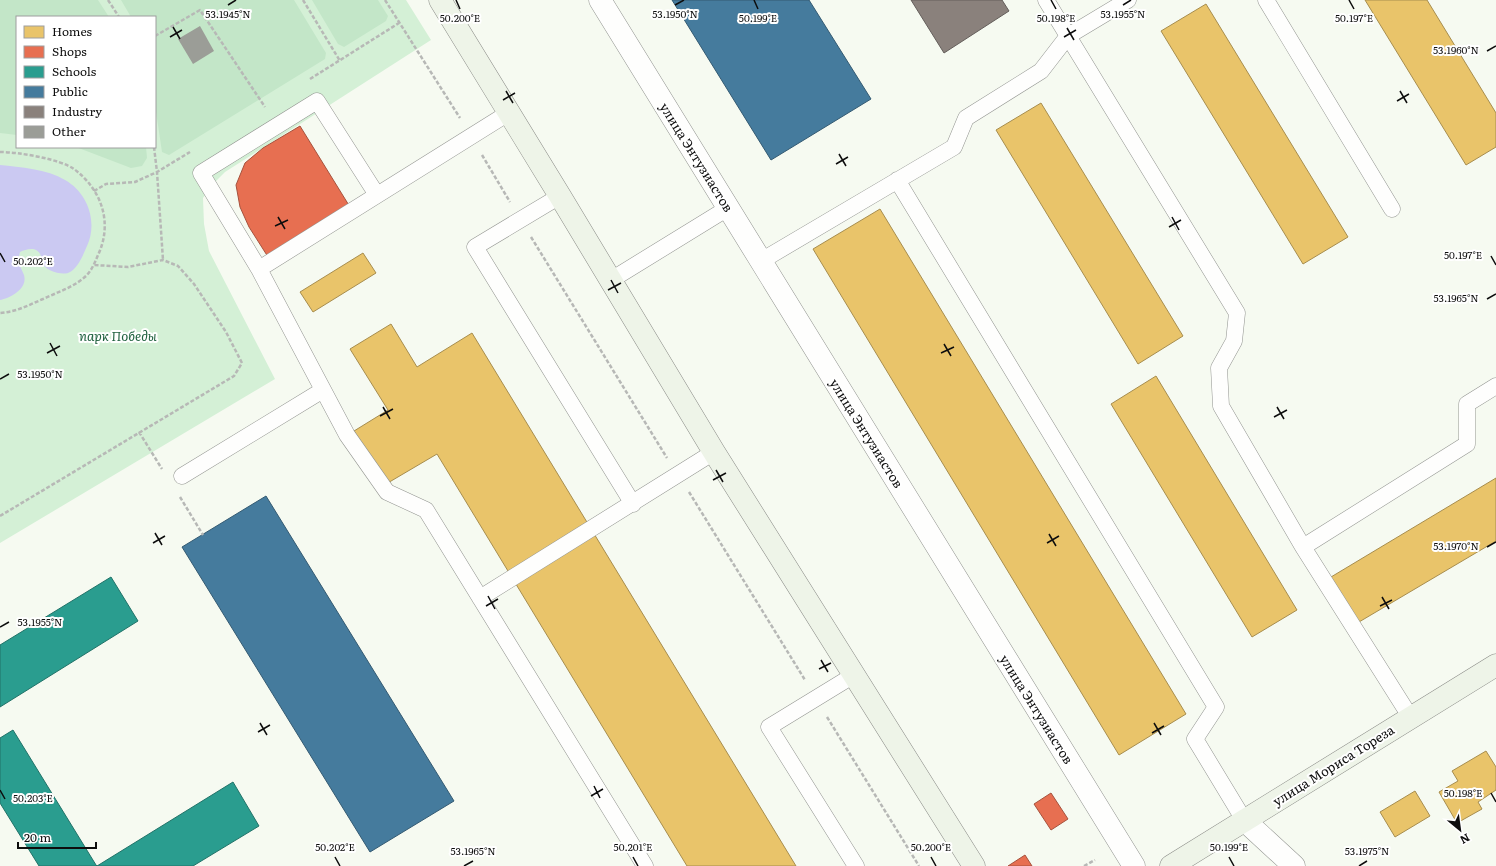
<svg xmlns="http://www.w3.org/2000/svg" width="1496" height="866" viewBox="0 0 1496 866" font-family="Literata,serif">
  <style>
    .green { fill: #d4f0d6; fill-rule: evenodd }
    .forest { fill: #c3e6c8 }
    .water { fill: #cbc9f2 }
    .homes { fill: #e9c46a; stroke: #a78d4e }
    .shops { fill: #e76f51; stroke: #a6523d }
    .schools { fill: #2a9d8f; stroke: #217268 }
    .public { fill: #457b9d; stroke: #345a72 }
    .industry { fill: #8a817c; stroke: #645e5b }
    .building { fill: #9b9d97 }
    .lines { fill: none; stroke-linecap: round; stroke-linejoin: round }
    .lane-casing { stroke: #929490; stroke-width: 17 }
    .street-casing { stroke: #929490; stroke-width: 23 }
    .secondary-casing { stroke: #898a86; stroke-width: 23 }
    .path { stroke: #b7b8b6; stroke-width: 2.5; stroke-dasharray: 4 2; stroke-linecap: butt }
    .lane { stroke: #fefefd; stroke-width: 16 }
    .street { stroke: #fefefd; stroke-width: 22 }
    .secondary { stroke: #eef4e8; stroke-width: 22 }
    .ticks { fill: none; stroke: #0d0d0d; stroke-width: 1.5 }
    .labels { text-anchor: middle; dominant-baseline: central; stroke-width: 4; stroke-linejoin: round; paint-order: stroke }
    .street-label { font-size: 13px; fill: #0d0d0d; stroke: #fff }
    .park-label { font-size: 13px; font-style: italic; fill: #20613f; stroke: #fff }
    .ticks-label { font-size: 10px; text-anchor: middle; fill: #0d0d0d; stroke: #fff; stroke-width: 4; stroke-linejoin: round; paint-order: stroke }
  </style>
  <rect width="100%" height="100%" fill="#f6faf1"/>
  <path class="green" d="M0,0h406l25,40 -206,132 -12,12 -10,14 1,26 5,27 66,128 -275,164zM17,17h138v130h-138z"/>
  <path class="forest" d="M0,0h98l11,17h-92v118l-17,-2z
    M121,0h173l32,53 -1,6 -156,96 -7,-3 -7,-47v-88h-24z
    M312,0h66l10,16 -2,5 -42,26 -6,-3z
    M76,147h70l1,11 -5,8 -11,2z"/>
  <path class="water" d="M0,165c20,2 47,4 65,15 23,13 33,42 22,66 -4,9 -9,23 -19,27 -8,2 -23,-2 -26,-11 -1,-2 0,-4 -1,-6 -4,-10 -14,-7 -21,-4l-2,8c1,5 4,10 6,15 4,14 -14,23 -24,25z"/>
  <path class="homes" d="M1365,0h62l69,113v34l-30,18z
    M1206,4l142,233 -45,27 -142,-233z
    M1041,103l142,233 -45,28 -142,-234z
    M880,209l306,505 -67,41 -306,-506z
    M363,253l13,20 -63,39 -13,-20z
    M391,324l26,43 55,-34 324,533h-109l-250,-412 -51,30 -32,-53 34,-21 -38,-61z
    M1156,376l141,234 -45,27 -141,-233z
    M1496,478v63l-137,81 -28,-45z
    M1486,751l10,16v23l-18,12 4,7 -25,14 -18,-31 19,-11 -6,-10z
    M1415,791l15,25 -35,21 -15,-25z"/>
  <path class="shops" d="M300,126l50,81 -80,53 -21,-33 -9,-20 -4,-22 9,-22 18,-15z
    M1051,793l17,26 -17,11 -17,-26z
    M1025,855l7,11h-24z"/>
  <path class="schools" d="M111,577l27,44 -138,86v-62z
    M13,730l83,135 1,1h-58l-39,-63v-65z
    M233,782l26,44 -66,40h-96z"/>
  <path class="public" d="M672,0h137l62,99 -100,61z
    M266,496l188,305 -84,51 -188,-305z"/>
  <path class="industry" d="M911,0h91l7,11 -65,42z"/>
  <path class="building" d="M200,26l14,25 -21,13 -15,-25z"/>
  <g class="lines">
    <g class="lane-casing">
      <path id="lane" d="M1046,0l191,313 -3,28 -15,27 2,38 82,141
        M1266,0l126,209
        M897,180l319,527 -21,32 49,81
        M377,195l-60,-94 -116,72 58,96 88,166 40,57 39,18 219,356
        M560,196l-85,51 158,257
        M761,261l193,-114 12,-29 75,-47 27,-35 60,-36
        M259,269l251,-157
        M611,280l117,-72
        M182,476l141,-86
        M480,598l234,-146
        M854,675l-85,52 87,139
        M1411,718l-108,-171 164,-103v-40l29,-18"/>
    </g>
    <g class="street-casing">
      <path id="street" d="M600,0l534,866
        M1244,820l50,46"/>
    </g>
    <g class="secondary-casing">
      <path id="secondary" d="M440,0l120,196 154,256 260,414
        M1171,866l325,-201"/>
    </g>
    <path class="path" d="M108,0l11,17
      M303,0l37,61
      M385,0l75,118
      M155,36l45,-26 65,97
      M310,79l89,-56
      M154,147l3,25 6,88
      M0,152c18,0 60,7 74,17 28,21 39,54 24,86 -3,7 -6,15 -12,21 -12,11 -28,16 -43,23 -14,6 -27,13 -43,14
      M482,155l28,47
      M94,191l12,-7 29,-2 22,-10 33,-20
      M531,237l136,221
      M139,432l23,37
      M689,492l116,188
      M180,497l23,38
      M0,516l234,-140 8,-13 -16,-31 -32,-48 -16,-18 -15,-6 -35,7 -34,-2
      M827,717l92,149
      M1084,866l11,-6"/>
    <use href="#lane" class="lane"/>
    <use href="#street" class="street"/>
    <use href="#secondary" class="secondary"/>
  </g>
  <path class="ticks" d="M456,0l4,9M754,0l4,9M1051,0l5,9M1349,0l5,9M228,5l8,-5M675,5l9,-5M1123,5l8,-5M173,27l7,12M1067,28l7,12M170,37l12,-7M1064,37l12,-7M1487,51l9,-5M506,91l7,12M1400,91l7,12M503,100l12,-7M1397,101l12,-7M839,154l7,12M836,164l12,-7M278,217l7,12M1172,217l7,13M275,226l13,-6M1169,227l12,-7M0,253l5,9M1491,256l5,9M611,280l7,13M608,290l13,-7M1487,299l9,-5M50,343l7,13M944,344l7,12M47,353l13,-7M941,353l13,-6M0,379l9,-5M383,407l7,12M1277,407l7,12M380,416l13,-7M1274,417l13,-7M716,470l7,12M713,480l13,-7M155,533l7,12M1049,534l7,12M153,543l12,-7M1047,543l12,-7M1487,547l9,-5M488,596l7,13M1382,597l7,12M486,606l12,-7M1380,606l12,-6M0,627l9,-5M821,660l7,12M819,669l12,-6M260,723l7,12M1154,723l7,12M258,732l12,-7M1152,733l12,-7M594,786l6,12M0,790l5,9M1491,793l5,9M591,796l12,-7M335,857l5,9M633,857l5,9M931,857l5,9M1229,857l5,9M464,866l9,-5M1359,866l8,-5"/>
  <g class="labels">
    <g class="street-label">
      <text transform="translate(697 157) rotate(58)">улица Энтузиастов</text>
      <text transform="translate(867 433) rotate(58)">улица Энтузиастов</text>
      <text transform="translate(1037 709) rotate(58)">улица Энтузиастов</text>
      <text transform="translate(1333 765) rotate(-32)">улица Мориса Тореза</text>
    </g>
    <g class="park-label">
      <text x="118" y="335">парк Победы</text>
    </g>
  </g>
  <g class="ticks-label">
    <text x="228" y="18">53.1945°N</text>
    <text x="675" y="18">53.1950°N</text>
    <text x="1123" y="18">53.1955°N</text>
    <text x="460" y="22">50.200°E</text>
    <text x="758" y="22">50.199°E</text>
    <text x="1056" y="22">50.198°E</text>
    <text x="1354" y="22">50.197°E</text>
    <text x="1456" y="54">53.1960°N</text>
    <text x="1463" y="259">50.197°E</text>
    <text x="33" y="265">50.202°E</text>
    <text x="1456" y="302">53.1965°N</text>
    <text x="40" y="378">53.1950°N</text>
    <text x="1456" y="550">53.1970°N</text>
    <text x="40" y="626">53.1955°N</text>
    <text x="1463" y="797">50.198°E</text>
    <text x="33" y="802">50.203°E</text>
    <text x="335" y="851">50.202°E</text>
    <text x="633" y="851">50.201°E</text>
    <text x="931" y="851">50.200°E</text>
    <text x="1229" y="851">50.199°E</text>
    <text x="473" y="855">53.1965°N</text>
    <text x="1367" y="855">53.1975°N</text>
  </g>
  <rect x="16" y="16" width="140" height="132" fill="#ffffff" stroke="#9e9e9e"/>
  <rect x="24" y="26" width="20" height="12" fill="#e9c46a" stroke="#9e9e9e"/>
  <text x="52" y="36" font-size="12" fill="#0d0d0d">Homes</text>
  <rect x="24" y="46" width="20" height="12" fill="#e76f51" stroke="#9e9e9e"/>
  <text x="52" y="56" font-size="12" fill="#0d0d0d">Shops</text>
  <rect x="24" y="66" width="20" height="12" fill="#2a9d8f" stroke="#9e9e9e"/>
  <text x="52" y="76" font-size="12" fill="#0d0d0d">Schools</text>
  <rect x="24" y="86" width="20" height="12" fill="#457b9d" stroke="#9e9e9e"/>
  <text x="52" y="96" font-size="12" fill="#0d0d0d">Public</text>
  <rect x="24" y="106" width="20" height="12" fill="#8a817c" stroke="#9e9e9e"/>
  <text x="52" y="116" font-size="12" fill="#0d0d0d">Industry</text>
  <rect x="24" y="126" width="20" height="12" fill="#9b9d97" stroke="#9e9e9e"/>
  <text x="52" y="136" font-size="12" fill="#0d0d0d">Other</text>
  <g transform="translate(1460 830) rotate(151)" stroke="#ffffff" stroke-width="3" paint-order="stroke">
  <path d="M0-3L7 15L0 10L-7 15Z" fill="#0d0d0d"/>
  <text y="-6" font-size="11" font-weight="bold" text-anchor="middle" fill="#0d0d0d">N</text>
  </g>
  <path d="M18 842v6h78v-6" fill="none" stroke="#0d0d0d" stroke-width="2"/>
  <text x="24" y="842" font-size="12" fill="#0d0d0d" stroke="#ffffff" stroke-width="3" paint-order="stroke">20 m</text>
</svg>
